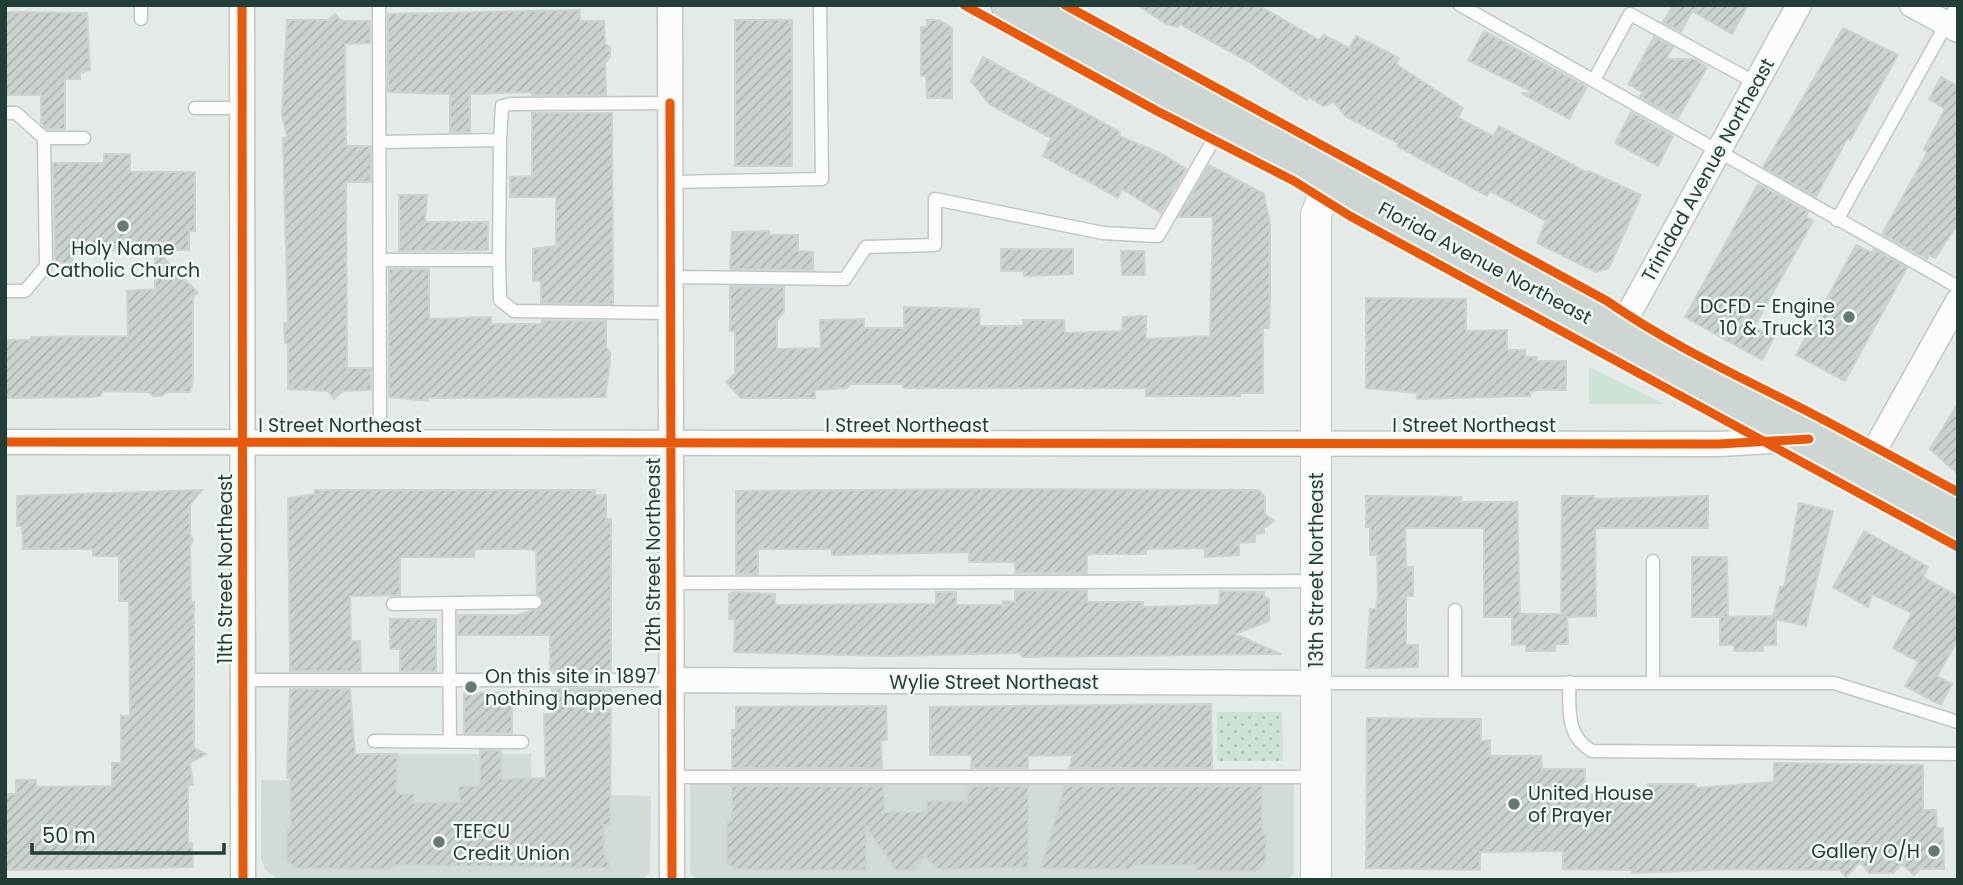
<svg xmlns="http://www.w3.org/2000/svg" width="1963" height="885" viewBox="0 0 1963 885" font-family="Poppins,sans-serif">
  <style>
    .built { fill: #d2dbd7 }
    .park { fill: #cde3d5 }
    .garden { fill: url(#garden-dots) }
    .building { fill: url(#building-hatch); stroke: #cdd3d0; stroke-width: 2 }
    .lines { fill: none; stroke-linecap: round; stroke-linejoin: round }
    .service-casing { stroke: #c1c7c5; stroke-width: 15 }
    .minor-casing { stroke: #c1c7c5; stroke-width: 27 }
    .tertiary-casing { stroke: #c1c7c5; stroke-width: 32 }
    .primary-casing { stroke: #bdc6c3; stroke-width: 41 }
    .service { stroke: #fbfcfb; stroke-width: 12 }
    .minor { stroke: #fbfcfb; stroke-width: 24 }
    .tertiary { stroke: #fbfcfb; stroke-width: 30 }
    .primary { stroke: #ced6d3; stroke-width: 38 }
    .cycleway-casing { stroke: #f2f9f6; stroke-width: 13 }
    .cycleway { stroke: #e8590c; stroke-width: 9 }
    .poi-dot { fill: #667a75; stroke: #f2f9f6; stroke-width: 2.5 }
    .labels { text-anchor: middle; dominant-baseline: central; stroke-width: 5; stroke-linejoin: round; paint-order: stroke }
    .street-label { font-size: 19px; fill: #223e38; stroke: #f2f9f6 }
    .poi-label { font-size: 19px; fill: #223e38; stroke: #f2f9f6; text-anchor: start }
  </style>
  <defs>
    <pattern id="garden-dots" width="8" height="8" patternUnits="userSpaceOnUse" patternTransform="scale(1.75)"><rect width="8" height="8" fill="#cde3d5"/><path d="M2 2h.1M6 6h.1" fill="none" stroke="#b0c4b8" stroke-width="1.8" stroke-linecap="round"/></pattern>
    <pattern id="building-hatch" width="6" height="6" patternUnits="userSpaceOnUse" patternTransform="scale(1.75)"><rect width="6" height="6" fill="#cbd1cf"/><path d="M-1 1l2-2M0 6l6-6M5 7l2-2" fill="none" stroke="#aeb4b2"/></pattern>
  </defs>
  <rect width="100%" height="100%" fill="#e4eae7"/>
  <path class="built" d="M397,754h134l1,40 119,2 -1,76 -7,8h-365l-13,-11 -4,-12v-77h135z
    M690,781l604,2v91l-8,6h-589l-6,-6 -1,-11z"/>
  <path class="park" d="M1589,367l76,37h-76z"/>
  <path class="garden" d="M1217,712h65l1,49h-66z"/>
  <path class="building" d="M1137,5h121l61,35 5,-5 25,13 7,-12 43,22 -3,6 67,44 -5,10 35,18 6,-10 89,47 1,-2 52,24 -32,73 -13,4 -59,-29 9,-22 -56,-30 -3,5 -74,-41 -16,-9 1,-3 -52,-26 -12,-15 -11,4 -14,-9 -2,3 -56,-37 -71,-39 -3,3 -11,-3z
    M1673,5h75l-16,29 -40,-23 -11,21 -18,-10z
    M580,10v11h24l1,23 5,3v10l-5,6 1,32h-74v-3l-62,2v38h-20v-38l-62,-2v-78z
    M5,12l82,1 3,57 -10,3v6h-15v50h-18l-6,-6v-28h-36z
    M335,14l6,7h29v22l-25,1 1,102h25v36h-25l1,186h24v22l-28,1 -9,8 -6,-8 -40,-2v-45l-3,-1 -1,-20h4l-5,-185h4l-5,-24 5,-94h41z
    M735,20h57v146h-57z
    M927,20h12l13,8v70h-25l-1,-22h-5v-49h6z
    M1843,28l55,27 -48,85 -3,-1 -31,58 -53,-30z
    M1484,31l103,56 -18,32 -48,-26h13l-66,-33z
    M1654,37l19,10 -7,12h28l13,8 -29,51 -38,-21 2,-5 -14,-8z
    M983,57l137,75 -1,4 43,18 24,15 -25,44 -39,-24 -4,9 -75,-42 8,-18 -62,-34 -18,-23z
    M1941,77l17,9v138l-23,34 -6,-3 -2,4 -45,-25 45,-81 -3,-4 21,-40 -16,-10z
    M1631,112l42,24 -15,30 -43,-23z
    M532,113h80l1,191 -72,-1v-22h-8v-32l23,-3v-49h-46v-20l22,-1z
    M104,154h26v18h65v59h-6v19h-33l42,43 -5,4v84l-3,11h-24l-4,4h-9l-5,-4 -45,-1 -3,5 -11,1 -84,1v-58h26v-3l97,-1 -1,-45 28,-2v-39l-82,1v12h-18l-2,-100h51z
    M1209,165l55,29 6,30v71l-1,33h-6v65h-23v3h-94v-8h-243v-4h-53l-3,4 -32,2v8h-74l-15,-16 9,-8v-42l-5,-1v-45l54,1v25l-7,8v29l44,-1 -1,-28 44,-1v9h40v-21l75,2 1,17h44l-1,-6h41l1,13 57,-2 1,-14 23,-1v23l64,-3 3,-119h-34z
    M1758,184l50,28 -2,5 7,4 -59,106 20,11 -12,22 -77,-43z
    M399,195h28l-2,27h63v28l-89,1z
    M769,231v4h29v16l15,1v18l-83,-1 2,-37z
    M1856,245l16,8 2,-4 33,19 -62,113 -49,-26z
    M1001,249h72v25l-49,2v-5h-23z
    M1121,251h23l1,24h-23z
    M389,269h40v50l62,-2v7h51v-4l64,1v26l4,5v10l-5,35 -177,1v3l-39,-4z
    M1366,298l100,1v32l41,-1v20h18v7h12v4h29v29h-28l-8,2v4l-113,3v-6l-51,-5z
    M1958,403v71l-28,-25z
    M983,489l276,1 6,7v17l9,7 -10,7v5l-9,1v8l-16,1v12l-34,2v-9l-59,1v5h-53l-6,1v18h-72v-11h-46v-10l-137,3v-6h-74v25h-22v-83z
    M202,490l-12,15v29l3,6 -3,6 1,56h3v146l12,6 -16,9 3,22h-5v58h4l1,24 -188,3v-76h11v-14h20v7l76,-1v-23h9v-47h9l-1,-115h-10v-45h-26v-7h-70l-1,-23h-5v-30z
    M315,490h280v5h11v24h5v152h-61v-36h-92v-20h59l25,-8 1,-9 -6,-4 -1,-43 -9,-2h-52l-1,8h-74v38l-50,1 1,45h9l1,30h-71l-2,-173 27,-4z
    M1366,496l95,1v5h56l3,112h41l1,-118h32v3l114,-3v32h-113l1,88 -29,1 1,27h-13v7h-29v-7l-14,1v-28h-28v-89h-79l1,39h7v29h-7v49h12v22l-52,1 4,-59h6l2,-15 -1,-39h-7v-28h-4z
    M1799,503l34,8 -27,115 -30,-7v26h-13v6h-29v-6h-14v-28l53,-1 7,-29h4z
    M1864,531l64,36 -5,10 35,19v44l-21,36 15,8 -11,21 -36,-19 14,-24 -26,-14 19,-35 -40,-19 -4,13 -35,-20z
    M1692,557h35l1,60h-36z
    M1087,590v12h56v5l76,-2 1,-14 44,1v5l5,2v22l-34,13 46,20 -259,3 -2,-4 -131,3 -155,-4 1,-33h-6v-25l5,-2 41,2v11l161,-1v-12h20v13h47v-4l12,1v-11z
    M390,619h46v52h-36v-22h-10z
    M290,689h60l5,65h42v40h17v9l46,-1 -1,-16h21v-36l21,1 1,28 44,-1 -2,-64h8v-25h59l-1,136h-7l1,29 7,14 -216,-3 -4,4 -97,-1 -7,-8v-30h4l-1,-52h-3z
    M512,692v41h-48v-40z
    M1211,704l1,64h-143l4,-13 -45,1v12h-57l1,-13h-42v-48z
    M886,706l1,33 -6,2 1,27h-150v-38h4v-23z
    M1367,718l114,1v22l9,-1v16h51l1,13h43v26l63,-2v-9h48v4l78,-6v-19l149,2v45h13l1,18h6l1,41h-24l-6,6 -12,-11 -9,9h-24l-9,-11 -14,15 -6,-7 -108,-1 -100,4v-3l-69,-1v-18l-83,1v18l-114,-2z
    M732,786h151l2,26h42v-11h40l2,-15h59v81l-90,2 -13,-13 -10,14h-19l-30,-43v43l-132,-1 -7,-6v-42h5z
    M1065,786h197v49h4v25l-11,11 -59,-1v-5h-63l-1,4 -91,-1z"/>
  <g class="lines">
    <g class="service-casing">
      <path id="service" d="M141,5v14
        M379,5l1,438
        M1460,5l498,282
        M1594,80l36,-66 126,69
        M195,108h47
        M5,113h11l28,25
        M500,140l2,-34 9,-2 159,-1
        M380,142l120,-2 -1,120h-119
        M670,182l152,-3 -2,-174
        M1837,220l120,-215
        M499,260l1,40 14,11 156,2
        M670,277l175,2 21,-32 69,-2v-46l168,34 55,3 64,-111
        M5,291h20l21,-25 -2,-128h40
        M1653,561v121
        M671,583l645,-2
        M449,603l1,139
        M393,604l142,-2
        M242,680h429
        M1569,682c1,28 -4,53 23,69l366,3
        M1317,683h517l124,39
        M1455,683v-73
        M374,741l148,1
        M671,777h644"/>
    </g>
    <g class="minor-casing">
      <path id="minor" d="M242,5l1,875
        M670,5l2,875
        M1912,5l46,25
        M1617,335l182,-330
        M5,442l1714,2 84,-5
        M1864,469l94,-168
        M671,680l645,3"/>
    </g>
    <g class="tertiary-casing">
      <path id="tertiary" d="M1316,880v-665l14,-36"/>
    </g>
    <g class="primary-casing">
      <path id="primary" d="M1011,5l947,515"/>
    </g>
    <use href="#service" class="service"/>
    <use href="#minor" class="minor"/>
    <use href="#tertiary" class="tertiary"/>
    <use href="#primary" class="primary"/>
    <g class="cycleway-casing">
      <path id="cycleway" d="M242,5l1,875
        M964,5l193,106 137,70 56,35 608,331
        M1065,5l542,296c62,43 129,74 196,108 52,27 103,55 155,83
        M670,103l2,777
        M5,442l1714,2 90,-5"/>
    </g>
    <use href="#cycleway" class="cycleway"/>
  </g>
  <g class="poi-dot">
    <circle cx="123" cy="226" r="7"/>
    <circle cx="1849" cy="317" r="7"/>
    <circle cx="471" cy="687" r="7"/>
    <circle cx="1514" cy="804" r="7"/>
    <circle cx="439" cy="842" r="7"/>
    <circle cx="1934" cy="851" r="7"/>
  </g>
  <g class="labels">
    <g class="street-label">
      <text transform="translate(1708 170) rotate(-61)">Trinidad Avenue Northeast</text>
      <text transform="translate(1485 263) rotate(28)">Florida Avenue Northeast</text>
      <text x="340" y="425">I Street Northeast</text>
      <text x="907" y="425">I Street Northeast</text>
      <text x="1474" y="425">I Street Northeast</text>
      <text transform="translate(653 555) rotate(-90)">12th Street Northeast</text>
      <text transform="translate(225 569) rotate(-90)">11th Street Northeast</text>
      <text transform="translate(1316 570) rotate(-90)">13th Street Northeast</text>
      <text x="994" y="682">Wylie Street Northeast</text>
    </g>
    <g class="poi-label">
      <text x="123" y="248" text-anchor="middle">Holy Name<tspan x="123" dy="22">Catholic Church</tspan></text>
      <text x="1835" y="306" text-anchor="end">DCFD - Engine<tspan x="1835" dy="22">10 &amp; Truck 13</tspan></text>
      <text x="485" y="676">On this site in 1897<tspan x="485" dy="22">nothing happened</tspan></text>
      <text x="1528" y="793">United House<tspan x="1528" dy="22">of Prayer</tspan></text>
      <text x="453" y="831">TEFCU<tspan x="453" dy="22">Credit Union</tspan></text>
      <text x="1920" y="851" text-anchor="end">Gallery O/H</text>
    </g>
  </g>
  <rect width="1963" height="885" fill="none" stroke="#223e38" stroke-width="14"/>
  <path d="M32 843v10h192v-10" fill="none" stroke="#223e38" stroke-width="3.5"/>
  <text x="42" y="843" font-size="21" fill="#223e38" stroke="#f2f9f6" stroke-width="5" paint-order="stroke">50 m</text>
</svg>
